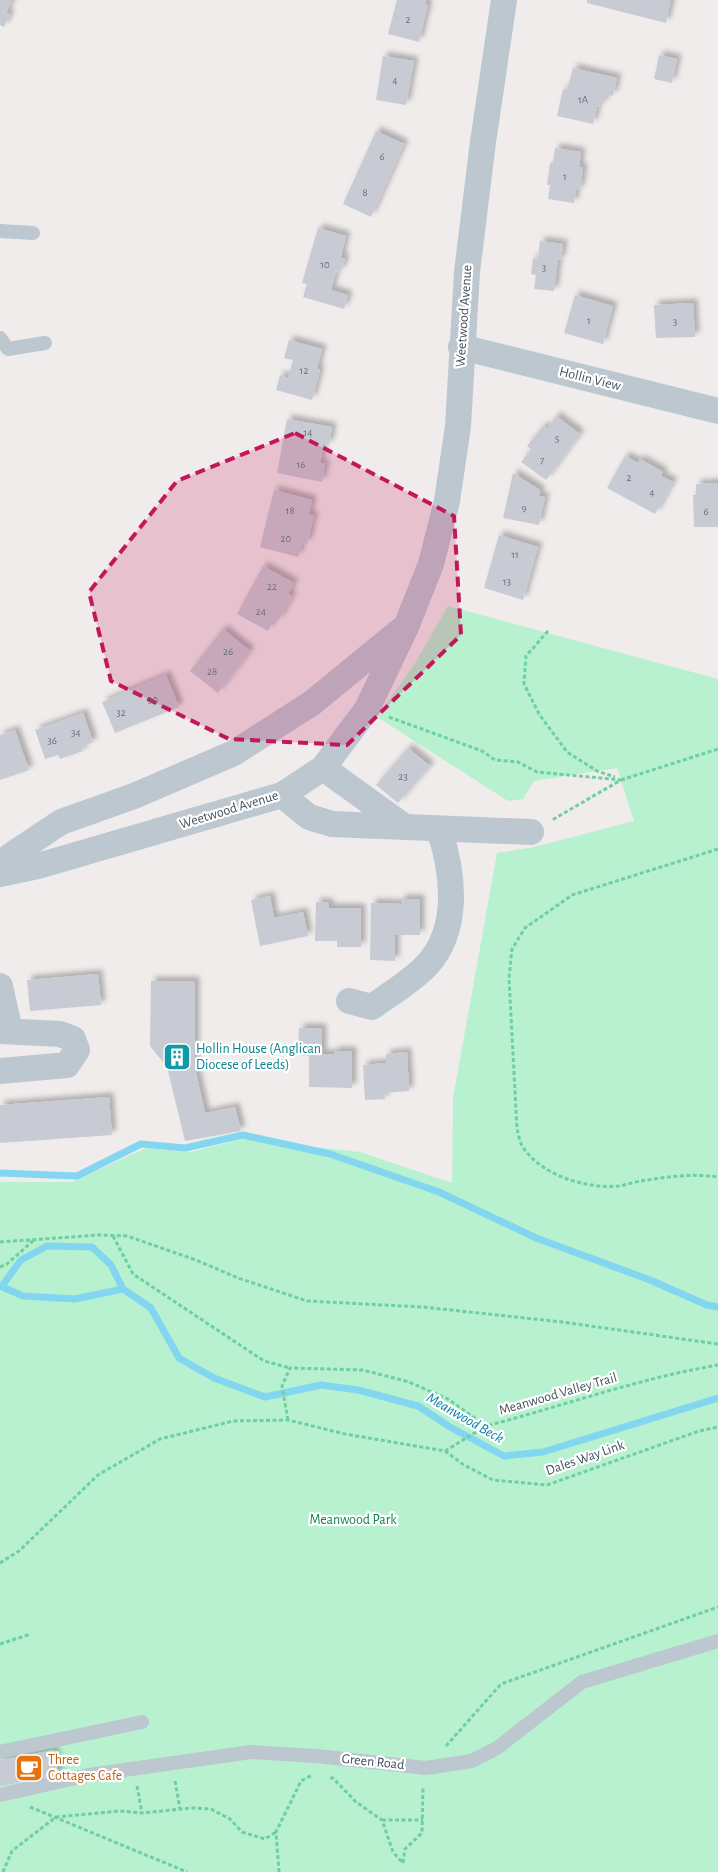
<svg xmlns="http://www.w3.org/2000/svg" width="718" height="1872" viewBox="0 0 718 1872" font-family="'Alegreya Sans',sans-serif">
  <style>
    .green { fill: #b7f1cf }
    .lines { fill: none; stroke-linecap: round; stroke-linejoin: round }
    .stream { stroke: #82d6f0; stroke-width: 7 }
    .building { fill: #c8cbd3; filter: url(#shadow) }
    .path { stroke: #6ed0a2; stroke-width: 3; stroke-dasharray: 4 2.5; stroke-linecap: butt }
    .service { stroke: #bcc7d0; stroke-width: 14 }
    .minor { stroke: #bcc7d0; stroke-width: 26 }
    .marked { fill: #c2185b; fill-opacity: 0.2; stroke: #c2185b; stroke-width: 4; stroke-dasharray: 10 6; stroke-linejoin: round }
    .labels { text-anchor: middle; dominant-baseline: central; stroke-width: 4.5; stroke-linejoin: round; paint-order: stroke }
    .number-label { font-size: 11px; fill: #656f79 }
    .street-label { font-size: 14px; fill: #44505b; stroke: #fff }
    .culture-label { font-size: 14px; fill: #0d838f; stroke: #fff; text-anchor: start }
    .park-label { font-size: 14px; fill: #11804c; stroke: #fff }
    .food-label { font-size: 14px; fill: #c56008; stroke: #fff; text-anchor: start }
    .water-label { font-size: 15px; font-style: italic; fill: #0580a6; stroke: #fff }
  </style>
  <defs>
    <filter id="shadow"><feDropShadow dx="4.5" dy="-4.5" stdDeviation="2.5" flood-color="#0004"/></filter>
  </defs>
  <rect width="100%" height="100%" fill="#f0ecec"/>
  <path class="green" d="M448,606l270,73v1193h-718v-690h72l74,-34 44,4 53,-13 117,13 92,31 1,-85 44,-245 37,-6 100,-26 -17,-53 -83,13 -11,18 -15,2 -131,-84 38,-54z"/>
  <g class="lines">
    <path class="stream" d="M0,1173l77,3 64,-32 44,4 58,-13 87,19 109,38 97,46 114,42 57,25 11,2
      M0,1286l23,10 52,3 48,-10 28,19 28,50 35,20 51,19 56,-12 37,5 60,16 32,21 54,29 39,-4 175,-54
      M2,1286l19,-26 26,-14 45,1 19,18 12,24"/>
  </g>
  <path class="building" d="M0,0h12l-6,13 4,1 -6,13 -4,-2z
    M397,0h29l-1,4h3l-9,38 -31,-8z
    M587,0h84l-5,23 -79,-20z
    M659,55l18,4 -5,24 -18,-4z
    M383,56l31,5 -8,44 -30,-5z
    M573,68l44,10 -4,18 -7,-2 -2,9h-4l-1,4h-2l-4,17 -36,-8 6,-27 4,1z
    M376,131l28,13 -33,73 -28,-13z
    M555,148l26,4 -2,15 4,1 -3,22 -4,-1 -2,14 -26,-4 2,-14h-3l3,-22h3z
    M318,228l28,8 -4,16v6l3,1 -4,12 -3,-1 -3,5 -4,15 17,5 -4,14 -41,-12 4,-13 -5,-1z
    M540,241l23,3 -2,16 -3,-1 -4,32 -20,-2 2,-14 -5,-1 2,-16 5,1z
    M575,295l38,11 -10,38 -39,-11z
    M693,303l2,34 -39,1 -2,-33z
    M289,340l33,9 -5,20 3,1 -8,30 -36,-10 4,-15 8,3 5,-18 -9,-2z
    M556,416l24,18 -34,46 -25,-18 10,-13 -4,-3 16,-20 4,3z
    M287,419l45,8 -3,18 -6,-1 -1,10 -2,9 5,1 -3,18 -45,-9z
    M625,456l13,7 2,-4 23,13 -2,4 12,6 -18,32 -48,-26z
    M513,473l27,17 -1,6 6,1 -6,28 -36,-7z
    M718,483v44h-24l-1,-32h3v-11z
    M274,490l38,10 -3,15 5,1 -7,28 -5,-1 -4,14 -38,-10z
    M499,535l39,12 -15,53 -39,-12z
    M263,566l31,17 -6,11 4,2 -7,13 -7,12 -4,-2 -6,12 -31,-17z
    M223,629l27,22 -32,42 -28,-22z
    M166,675l13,32 -64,26 -13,-31z
    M83,713l10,29 -11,5 1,4 -23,8 -2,-4 -13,4 -10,-29z
    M15,730l14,40 -29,10v-45z
    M408,748l22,18 -32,37 -22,-18z
    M270,896l4,22 29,-6 5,24 -48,10 -9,-46z
    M401,899h19v36h-25v26l-25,-1 1,-57 30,1z
    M316,902l13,1v5h32v39h-24v-6h-22z
    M98,974l3,31 -71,6 -3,-31z
    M151,981h44v87l10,45 30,-6 6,24 -56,10 -18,-74 -17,-21z
    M299,1028h23v26h12v-3h18v37l-43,-1v-31l-11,-1z
    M407,1052l2,39 -25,2 1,6 -20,1 -2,-35 23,-2v-9z
    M109,1097l3,38 -112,8v-38z
    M54,1750l5,25 -59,11v-26z"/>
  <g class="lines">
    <path class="path" d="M548,631l-22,25 -2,28 15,30 28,38 30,19 18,6
      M389,717l93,34 13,9 23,2 19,10 84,8 -69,40
      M621,780l97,-31
      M718,849l-146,46 -47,33 -13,21 -3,29 8,151c2,7 3,16 8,21 19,26 62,39 94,36 7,-1 15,-4 22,-5 25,-4 52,-8 77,-4
      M113,1236l20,38 131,87 26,7
      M0,1242l99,-7 28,1 69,24 42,18 69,23 116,6 139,15 156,22
      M0,1267l7,-3 27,-24
      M288,1420l-6,-34 8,-18 73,2 46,12 39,17 38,27c77,-20 154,-48 232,-61
      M445,1451l41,-25
      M0,1563l19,-12 79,-76 62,-36 73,-18 55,-1 57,14 100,17 19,14 29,15 54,5 152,-54 19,-4
      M0,1644l31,-10
      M446,1746l55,-62 217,-77
      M330,1778h3l23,24 26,18 11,32 10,11
      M175,1781l5,28
      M137,1786l5,27
      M30,1807l157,65
      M382,1820h41
      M403,1863l2,-14 17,-16 1,-47
      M3,1872l9,-21 44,-34 64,-6 22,2 50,-5 19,1 19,10 12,13 23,7 11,-7
      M279,1872l-3,-40 25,-51 11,-6"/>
    <path class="service" d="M0,231l33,2
      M0,338l8,11 37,-6
      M0,1752l142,-30
      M0,1795l89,-20 162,-23 66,4 109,12 46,-7 25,-13 85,-66 136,-41"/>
    <path class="minor" d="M461,347l257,64
      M323,768l82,59
      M282,795l27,22 23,7 199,8
      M0,868l10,-12 51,-34 73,-26 100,-43 78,-50 89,-73
      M0,874l38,-8 244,-71 41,-27 44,-59 39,-82 25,-63 16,-63 11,-75 9,-154 16,-130 21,-142
      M0,986l10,45
      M349,1001l23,6c18,-13 40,-26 55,-42 34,-37 26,-94 12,-136
      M0,1031l60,3 13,5 4,11 -10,15 -67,6"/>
  </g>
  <path class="marked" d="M295,433l159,83 7,119 -114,110 -118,-6 -118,-58 -22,-89 88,-111z"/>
  <defs>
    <g id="building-square" transform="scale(1.4375)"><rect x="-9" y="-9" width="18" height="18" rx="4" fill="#0f9aa8" stroke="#fff"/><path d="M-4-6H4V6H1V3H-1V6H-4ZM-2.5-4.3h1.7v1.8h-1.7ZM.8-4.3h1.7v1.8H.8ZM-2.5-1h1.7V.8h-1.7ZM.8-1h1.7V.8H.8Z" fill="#fff"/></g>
    <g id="cafe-square" transform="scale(1.4375)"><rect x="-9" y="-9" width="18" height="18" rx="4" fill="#e8710a" stroke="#fff"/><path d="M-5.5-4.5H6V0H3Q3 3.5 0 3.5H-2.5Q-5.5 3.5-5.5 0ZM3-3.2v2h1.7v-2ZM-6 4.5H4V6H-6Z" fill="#fff"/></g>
  </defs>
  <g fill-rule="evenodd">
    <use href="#building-square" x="177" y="1057"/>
    <use href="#cafe-square" x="29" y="1768"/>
  </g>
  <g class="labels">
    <g class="number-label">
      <text x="408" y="19">2</text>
      <text x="395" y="80">4</text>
      <text x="583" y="99">1A</text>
      <text x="382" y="156">6</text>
      <text x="565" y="176">1</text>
      <text x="365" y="192">8</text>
      <text x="325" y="264">10</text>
      <text x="544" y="267">3</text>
      <text x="589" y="320">1</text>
      <text x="675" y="321">3</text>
      <text x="304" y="370">12</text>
      <text x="308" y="432">14</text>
      <text x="557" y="438">5</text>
      <text x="542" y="460">7</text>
      <text x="301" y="464">16</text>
      <text x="629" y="477">2</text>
      <text x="652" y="492">4</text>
      <text x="524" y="507">9</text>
      <text x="290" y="510">18</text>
      <text x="706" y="511">6</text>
      <text x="286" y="538">20</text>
      <text x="515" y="554">11</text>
      <text x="507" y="581">13</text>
      <text x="272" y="586">22</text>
      <text x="261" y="611">24</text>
      <text x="228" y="651">26</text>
      <text x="212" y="671">28</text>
      <text x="153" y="699">30</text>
      <text x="121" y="712">32</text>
      <text x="76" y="732">34</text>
      <text x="52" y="740">36</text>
      <text x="403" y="776">23</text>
    </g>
    <g class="street-label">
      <text transform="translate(464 316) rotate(-86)">Weetwood Avenue</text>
      <text transform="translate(590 379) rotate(14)">Hollin View</text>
      <text transform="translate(229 810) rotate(-17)">Weetwood Avenue</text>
      <text transform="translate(558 1394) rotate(-16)">Meanwood Valley Trail</text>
      <text transform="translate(585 1458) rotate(-19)">Dales Way Link</text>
      <text transform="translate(373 1762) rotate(6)">Green Road</text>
    </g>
    <g class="culture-label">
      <text x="196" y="1049">Hollin House (Anglican<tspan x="196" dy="16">Diocese of Leeds)</tspan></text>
    </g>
    <g class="park-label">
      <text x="353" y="1520">Meanwood Park</text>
    </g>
    <g class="food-label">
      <text x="48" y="1760">Three<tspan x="48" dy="16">Cottages Cafe</tspan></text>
    </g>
    <g class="water-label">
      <text transform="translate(465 1418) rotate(30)">Meanwood Beck</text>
    </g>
  </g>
</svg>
